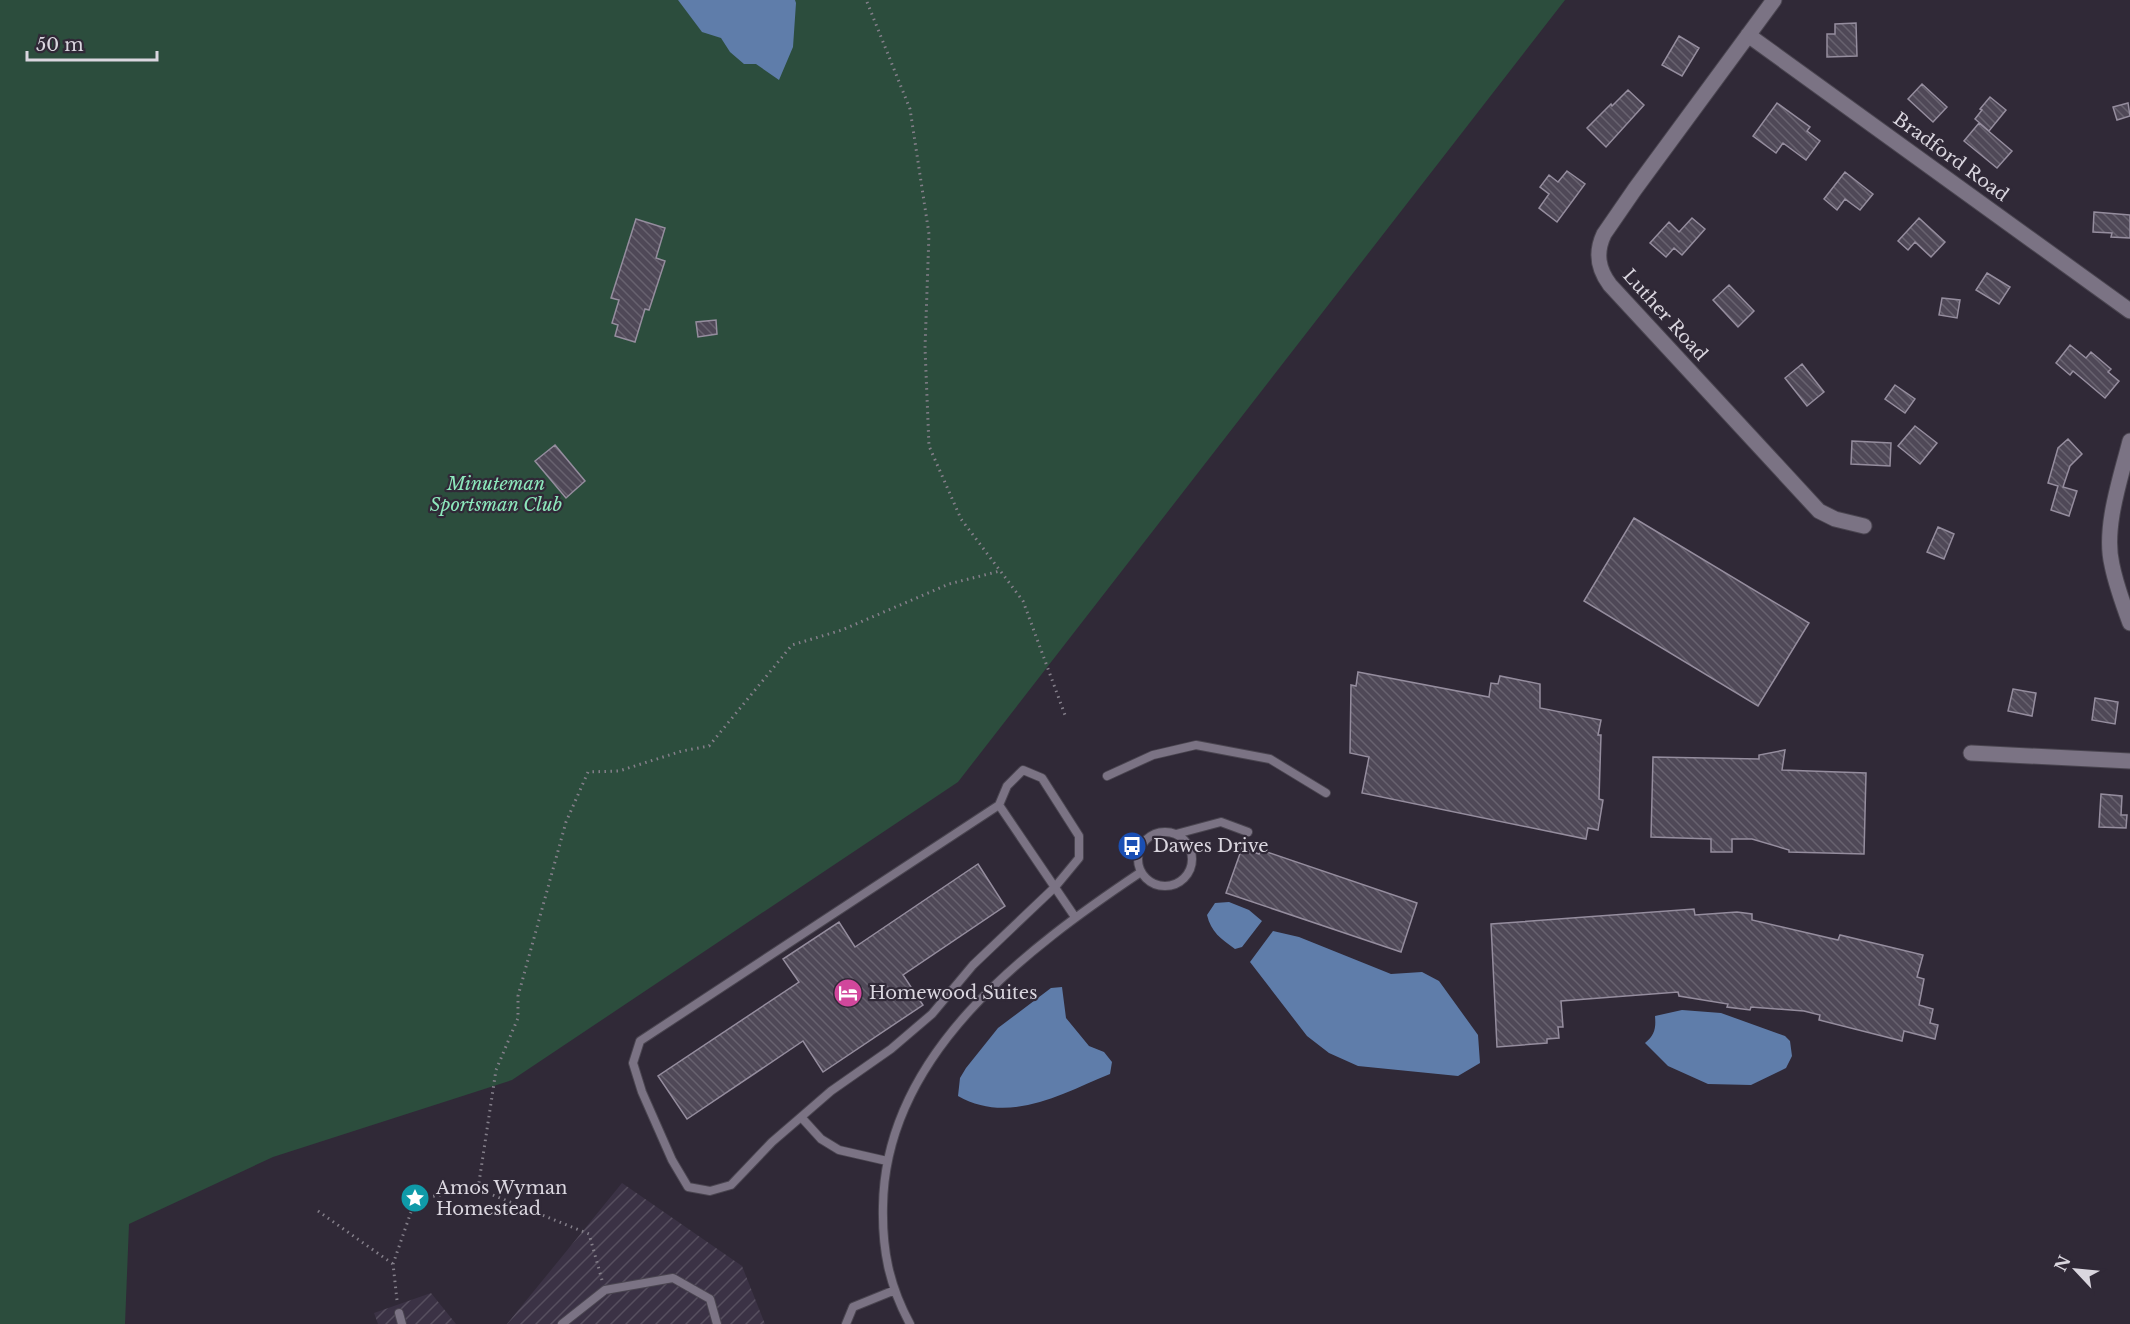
<svg xmlns="http://www.w3.org/2000/svg" width="2130" height="1324" viewBox="0 0 2130 1324" font-family="'Libre Baskerville',serif">
  <style>
    .industrial { fill: url(#industrial-furrows) }
    .park { fill: #2c4d3d }
    .water { fill: #5f7daa }
    .building { fill: url(#building-back-hatch); stroke: #958d9e; stroke-width: 1.5 }
    .lines { fill: none; stroke-linecap: round; stroke-linejoin: round }
    .lane-casing { stroke: #4a4550; stroke-width: 10 }
    .street-casing { stroke: #4a4550; stroke-width: 17 }
    .path { stroke: #847f8a; stroke-width: 3; stroke-dasharray: 1.5 4.5; stroke-linecap: butt }
    .lane { stroke: #7b7384; stroke-width: 8 }
    .street { stroke: #7b7384; stroke-width: 15 }
    .labels { text-anchor: middle; dominant-baseline: central; stroke-width: 4.5; stroke-linejoin: round; paint-order: stroke }
    .street-label { font-size: 18px; fill: #dad6df; stroke: #302937 }
    .park-label { font-size: 18px; font-style: italic; fill: #8de8bc; stroke: #302937 }
    .poi-label { font-size: 18px; fill: #dad6df; stroke: #302937; text-anchor: start }
  </style>
  <defs>
    <pattern id="industrial-furrows" width="10" height="10" patternUnits="userSpaceOnUse" patternTransform="scale(1.5)"><rect width="10" height="10" fill="#3b3245"/><path d="M-1 1l2-2M0 10L10 0M9 11l2-2" fill="none" stroke="#574f5f"/></pattern>
    <pattern id="building-back-hatch" width="6" height="6" patternUnits="userSpaceOnUse" patternTransform="scale(1.5)"><rect width="6" height="6" fill="#4f4857"/><path d="M-1 5l2 2M0 0l6 6M5-1l2 2" fill="none" stroke="#68626f"/></pattern>
  </defs>
  <rect width="100%" height="100%" fill="#302937"/>
  <path class="industrial" d="M622,1183l120,83 23,58h-258z
    M431,1293l25,31h-78l-4,-11z"/>
  <path class="park" d="M0,0h1565l-607,782 -446,298 -239,77 -144,67 -4,100h-125z"/>
  <path class="water" d="M678,0h117l1,3 -3,44 -14,33 -23,-16h-12l-14,-12 -9,-14 -19,-6z
    M1229,902l20,8 13,11 -20,26 -7,2c-14,-10 -24,-17 -28,-34l8,-12z
    M1273,931l26,6 92,37 31,-2 17,9 39,54 2,28 -22,13 -100,-10 -29,-13 -22,-17 -57,-74z
    M1062,987l4,31 23,28 15,6 8,10 -2,12c-49,20 -101,51 -152,22l2,-18 6,-10 32,-40 53,-40z
    M1682,1010l39,3 64,23 5,5 2,15 -6,12 -35,17 -43,-1 -40,-18 -23,-23c10,-8 11,-15 10,-27z"/>
  <path class="building" d="M1856,23l1,33 -30,1v-23h8v-10z
    M1679,36l20,12 -17,28 -20,-11z
    M1922,84l25,23 -14,15 -25,-23z
    M1628,90l16,15 -38,42 -19,-19 24,-24 1,2z
    M1990,97l16,13 -17,21 -14,-12 7,-9 -2,-1z
    M1777,103l33,24 -3,4 13,10 -14,19 -23,-17 -7,10 -23,-17z
    M2128,103l2,13 -13,4 -4,-13z
    M1979,123l33,28 -15,17 -33,-27z
    M1567,171l18,13 -28,38 -18,-14 10,-14 -9,-7 9,-12 9,7z
    M1845,172l28,22 -13,16 -15,-11 -8,11 -13,-11z
    M2094,212l36,3v23l-19,-1 1,-4 -19,-1z
    M1692,218l13,11 -23,26 -8,-7 -8,9 -16,-14 19,-21 10,10z
    M1919,218l26,24 -14,15 -16,-15 -7,8 -10,-9z
    M636,219l29,9 -9,30 9,3 -16,49 -4,-1 -10,33 -20,-6 3,-11 -6,-2 7,-23 -8,-2z
    M1987,273l23,14 -11,17 -23,-14z
    M1729,285l25,26 -16,16 -25,-27z
    M1942,298l18,2 -3,18 -18,-3z
    M716,320l1,14 -19,3 -2,-15z
    M2070,345l16,13 5,-6 20,17 -3,3 11,9 -14,17 -32,-27 -3,4 -14,-12z
    M1802,364l22,28 -17,14 -22,-28z
    M1895,385l20,14 -10,14 -20,-14z
    M1915,426l22,17 -17,21 -22,-18z
    M2068,439l14,15 -12,12 -7,21 14,4 -8,25 -18,-6 7,-24 -10,-3 10,-35z
    M1852,441l39,2 -1,23 -39,-2z
    M555,445l30,36 -19,17 -31,-37z
    M1634,518l175,105 -51,83 -174,-105z
    M1938,527l16,7 -10,25 -17,-7z
    M1358,672l131,25 2,-14 7,1 2,-8 40,8v24l61,12 -3,15h3l-2,64 4,1 -5,30 -10,-2 -2,11 -224,-46 7,-36 -19,-4 1,-68 5,1z
    M2013,689l23,4 -4,23 -24,-5z
    M2095,698l23,4 -3,22 -23,-4z
    M1785,750l-3,20 84,3 -2,81 -75,-2v-2l-37,-11h-20v13h-21v-13l-60,-2 2,-80 106,2v-4z
    M2101,794l21,2 -1,19h6l-1,13 -27,-1z
    M1242,848l17,6 2,-4 156,53 -16,49 -175,-59z
    M978,864l27,42 -102,69 20,30 -100,67 -20,-31 -116,78 -29,-43 141,-94 -16,-23 56,-37 16,25z
    M1694,909l1,6 42,-3 15,2v6l86,20 2,-5 83,20 -6,22 7,2 -5,26 14,4 -3,14 8,2 -3,14 -31,-8 -2,10 -83,-21 1,-5 -16,-4 -53,-4 -1,3 -23,-3 1,-3 -49,-8 -1,-4 -117,9 2,26h-5l1,11 -12,1v4l-50,4 -6,-123z"/>
  <g class="lines">
    <g class="lane-casing">
      <path id="lane" d="M1107,776l46,-21 43,-10 74,14 56,34
        M1138 859a27 27 0 1 1 54 0a27 27 0 1 1-54 0Z
        M1176,834l45,-12 27,10
        M801,1117l-29,25 -41,43 -21,6 -22,-4 -16,-27 -30,-68 -9,-29 7,-22 359,-236
        M887,1161l-48,-11 -18,-11 -20,-22 30,-26 60,-42 41,-35 41,-49 82,-78 24,-29v-22l-37,-58 -19,-8 -16,16 -8,19 76,112
        M399,1313l3,11
        M562,1324l43,-34 68,-12 37,21 7,25
        M846,1324l7,-17 42,-17
        M910,1324c-21,-39 -28,-74 -27,-118 2,-152 143,-257 258,-334"/>
    </g>
    <g class="street-casing">
      <path id="street" d="M1774,0l-139,189 -31,45c-9,19 -6,35 6,51l209,226 16,8 29,7
        M1748,35l382,276
        M2130,441c-9,36 -27,87 -18,124 4,20 11,39 18,58
        M1971,753l159,8"/>
    </g>
    <path class="path" d="M867,2l43,107 19,125 -4,114 4,98 32,73 62,82 42,114
      M318,1211l75,53
      M602,1280l-13,-46 -111,-45 18,-119 22,-52v-22l48,-174 22,-50 31,-1 63,-20 27,-5 83,-101 50,-15 107,-46 51,-13
      M397,1300l-4,-36 18,-52 12,-14 55,-9"/>
    <use href="#lane" class="lane"/>
    <use href="#street" class="street"/>
  </g>
  <defs>
    <g id="bus-disc" transform="scale(1.5)"><circle r="9.5" fill="#1a4fb4" stroke="#302937"/><path d="M-5-6H5V4H4V6H2V4H-2V6H-4V4H-5ZM-3.5-4V0h7V-4ZM-3.5 1.2v1.5H-2V1.2ZM2 1.2v1.5H3.5V1.2Z" fill="#fff"/></g>
    <g id="hotel-disc" transform="scale(1.5)"><circle r="9.5" fill="#d1479c" stroke="#302937"/><path d="M-6-4.5h1.5V1H6V5H4.5V3h-9V5H-6ZM-4 0a1.8 1.8 0 1 1 3.6 0ZM.5 0V-2.5h3Q6-2.5 6 0Z" fill="#fff"/></g>
    <g id="sight-disc" transform="scale(1.5)"><circle r="9.5" fill="#0f9aa8" stroke="#302937"/><path d="M0-6L1.8-2.2L6-1.7L2.9 1.2L3.7 5.4L0 3.3L-3.7 5.4L-2.9 1.2L-6-1.7L-1.8-2.2Z" fill="#fff"/></g>
  </defs>
  <g fill-rule="evenodd">
    <use href="#bus-disc" x="1132" y="846"/>
    <use href="#hotel-disc" x="848" y="993"/>
    <use href="#sight-disc" x="415" y="1198"/>
  </g>
  <g class="labels">
    <g class="street-label">
      <text transform="translate(1951 157) rotate(36)">Bradford Road</text>
      <text transform="translate(1665 315) rotate(48)">Luther Road</text>
    </g>
    <g class="park-label">
      <text x="496" y="484">Minuteman<tspan x="496" dy="21">Sportsman Club</tspan></text>
    </g>
    <g class="poi-label">
      <text x="1153" y="846">Dawes Drive</text>
      <text x="869" y="993">Homewood Suites</text>
      <text x="436" y="1188">Amos Wyman<tspan x="436" dy="21">Homestead</tspan></text>
    </g>
  </g>
  <g transform="translate(2076 1270) rotate(296)" stroke="#302937" stroke-width="4.5" paint-order="stroke">
  <path d="M0-4.5L10 22L0 15L-10 22Z" fill="#dad6df"/>
  <text y="-9" font-size="16" font-weight="bold" text-anchor="middle" fill="#dad6df">N</text>
  </g>
  <path d="M27 51v9h130v-9" fill="none" stroke="#dad6df" stroke-width="3"/>
  <text x="36" y="51" font-size="18" fill="#dad6df" stroke="#302937" stroke-width="4.5" paint-order="stroke">50 m</text>
</svg>
